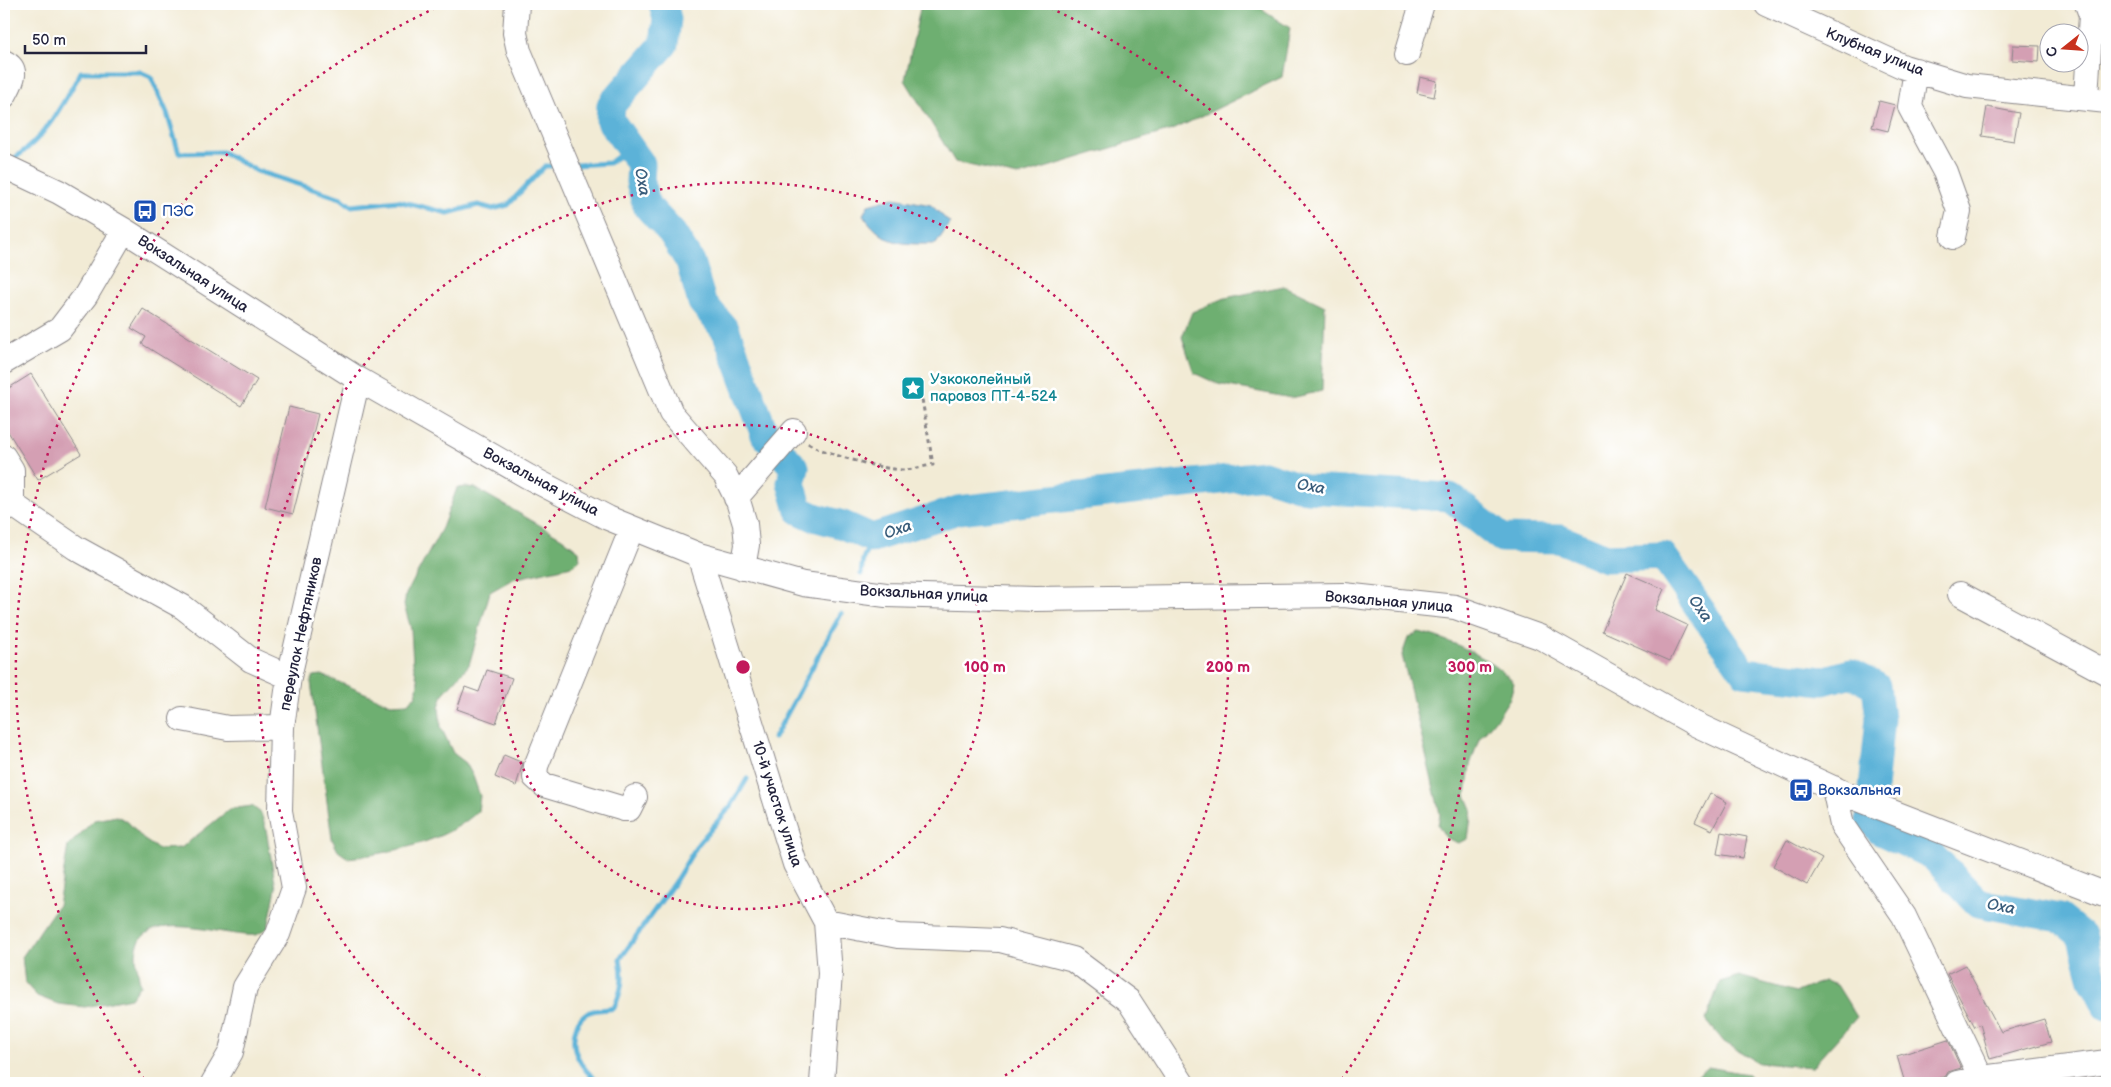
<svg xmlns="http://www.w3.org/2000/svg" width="2111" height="1087" viewBox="0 0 2111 1087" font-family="'Balsamiq Sans',sans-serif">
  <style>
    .forest { fill: #6eaf71; stroke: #486856 }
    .water { fill: #5cb2d8; stroke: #3f6a8a }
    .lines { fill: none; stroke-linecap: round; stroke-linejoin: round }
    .stream { stroke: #5cb2d8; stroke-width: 5 }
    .river { stroke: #5cb2d8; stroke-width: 29 }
    .building { fill: #d49fb3 }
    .minor-casing { stroke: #8a8688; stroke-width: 26 }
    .path { stroke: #8a8688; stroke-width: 3; stroke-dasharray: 4 4; stroke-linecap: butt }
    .minor { stroke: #fff; stroke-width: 24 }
    .ring { fill: none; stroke: #c2185b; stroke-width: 2.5; stroke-dasharray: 2.5 5 }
    .labels { text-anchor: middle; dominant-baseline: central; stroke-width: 5; stroke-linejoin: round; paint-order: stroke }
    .street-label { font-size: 15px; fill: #22223b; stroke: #fff }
    .transit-label { font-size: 15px; fill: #164399; stroke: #fff; text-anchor: start }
    .culture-label { font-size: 15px; fill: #0d838f; stroke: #fff; text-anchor: start }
    .water-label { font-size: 16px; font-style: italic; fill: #395c7a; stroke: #fff }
    .centre { fill: #c2185b; stroke: #fff; stroke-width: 2.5 }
    .ring-label { font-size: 15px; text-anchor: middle; font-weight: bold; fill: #c2185b; stroke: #fff; stroke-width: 5; stroke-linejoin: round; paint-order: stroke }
  </style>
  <rect width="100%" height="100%" fill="#fff"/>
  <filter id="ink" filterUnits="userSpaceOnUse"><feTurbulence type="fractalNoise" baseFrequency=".02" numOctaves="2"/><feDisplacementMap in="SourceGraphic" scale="10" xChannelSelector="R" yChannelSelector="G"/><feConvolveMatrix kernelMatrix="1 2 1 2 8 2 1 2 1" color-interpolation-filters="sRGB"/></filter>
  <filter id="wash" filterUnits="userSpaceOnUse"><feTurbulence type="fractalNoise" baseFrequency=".0096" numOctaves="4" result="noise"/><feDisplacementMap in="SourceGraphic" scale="20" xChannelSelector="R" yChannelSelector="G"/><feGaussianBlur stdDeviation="1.12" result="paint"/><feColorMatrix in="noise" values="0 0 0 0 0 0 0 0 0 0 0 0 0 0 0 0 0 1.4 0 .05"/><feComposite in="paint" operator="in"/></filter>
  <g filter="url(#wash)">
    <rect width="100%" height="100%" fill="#f2ebd5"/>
    <path class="forest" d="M921,4h337l7,8 25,16 -8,49 -107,52 -157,47 -63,-14 -50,-82z
      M1284,286l41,20 -3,85 -31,7 -73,-14 -24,-11 -12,-36 10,-25 33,-14z
      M467,487l8,1 87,50 17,13 1,9 -8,6 -59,13 -23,13 -21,73 -26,29 -4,13 2,20 12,26 13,10 7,13 7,20 -2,15c-31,31 -87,42 -130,47l-10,-7 -6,-12 -21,-157 2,-6 9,-1 69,29 16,-1 9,-7 2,-14 -5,-19 -2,-34 -7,-24 2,-11 36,-66 15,-40z
      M1419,632c30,7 75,27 95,51l-4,15 -11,17 -20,24 -9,26 -4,30 6,14 -4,30 -10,4 -12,-5 -8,-13 2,-11 -38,-159 6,-17z
      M252,806l9,7 5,16 10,59 -8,40c-4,2 -9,7 -13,7 -30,3 -117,-31 -119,20 0,10 3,20 4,30l-9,13 -46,9 -27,-3 -21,-8 -12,-13 -3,-26 36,-52 10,-59 26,-26 23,-4 11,6 15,17 15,10 23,-1 49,-39z
      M1739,976l57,16 28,-11 13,4 20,32 -45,50 -53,-4 -35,-21 -18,-22 14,-38z
      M1708,1067l40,7 7,9h-69z"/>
    <path class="water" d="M894,198l37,7 19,18 -14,21c-35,0 -51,2 -73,-29l5,-10z"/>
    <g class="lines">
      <path class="stream" d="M16,157c31,-21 47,-54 65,-85h59l11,5 16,36 12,40 43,-1 35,19 84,27 10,8 47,-5 50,12 30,-8 15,4 15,-4 37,-39h16
        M574,165l35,-2 21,-15
        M861,574l2,-15 9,-21
        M774,738l67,-124
        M599,1083c-17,-14 -32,-35 -22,-58 1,-4 6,-10 10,-12 7,-4 19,-3 27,-5 8,-18 10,-29 6,-49l56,-79 22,-36 33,-38 16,-27"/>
      <path class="river" d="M663,4l4,15 -3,25 -53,61 -1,15 31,44 -1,18 7,24 25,27 18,29 12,40 24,29 39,104 30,33 -4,15 8,27 15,7 29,8 29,13 86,-28 306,-35 43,14 143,8 52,41 58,1 46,19 57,-2 81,116 79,9 28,-8 25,13 4,32 -10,101 10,12 53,25 45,47 82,15 21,17 12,44 14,27"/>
    </g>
    <g id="blocks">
      <path class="building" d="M2013,45l27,1 -1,16 -27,-2z
        M1420,77l17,4 -3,16 -17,-4z
        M1879,101l16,4 -7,26 -16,-4z
        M1987,107l32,6 -5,28 -32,-5z
        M143,309l114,71 -16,26 -99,-62 4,-7 -15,-9z
        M31,374l50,80 -43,26 -34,-55v-34z
        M289,407l29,7 -25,100 -28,-7z
        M1627,573l37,16 -9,21 32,15 -17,36 -68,-30z
        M487,670l25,8 -16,45 -39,-14 8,-22 14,5z
        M504,755l19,8 -7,23 -21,-9z
        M1710,793l17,9 -15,28 -17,-8z
        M1721,832l26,5 -4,21 -26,-4z
        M1787,840l35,19 -15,26 -34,-19z
        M1965,965l36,67 43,-13 7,23 -61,17 -10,-35 -5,3 -28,-53z
        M1948,1040l13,28 -13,4 -2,4 -23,7h-18l-8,-27z"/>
    </g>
  </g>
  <g filter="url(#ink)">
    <use href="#blocks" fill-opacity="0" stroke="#8a8688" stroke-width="1"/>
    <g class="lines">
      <g class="minor-casing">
        <path id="minor" d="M517,4l-2,29 4,18 152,362 54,62 13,26 7,23 2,21 -4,23
          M1766,4l138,63 63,19 140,15
          M1407,54l15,-50
          M4,62c17,8 6,22 0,34
          M1916,70l-6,37 35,65 14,39 -6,26
          M2086,98l5,-83 -4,-11
          M4,166l55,26 65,38 234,149 169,97 81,42 91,37 104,29 83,11 149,4 309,-4 111,12 85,30 155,87 153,71 259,100
          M4,362l56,-33 26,-34 38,-65
          M4,457l8,13v34
          M736,498l58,-67
          M4,503l8,1 64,44 107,59 68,53 38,17
          M632,528l-96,238 -1,11 9,8 80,24h5l6,-12
          M699,555l96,309 31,58 4,51 -8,110
          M1960,594l147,79
          M182,719l46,9 54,-1
          M1834,788l8,37 62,91 77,162
          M826,922l72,14 102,4 73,19 56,42 53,82
          M213,1083l18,-31 14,-65 33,-53 16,-46 -14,-77 2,-84 7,-50 69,-298
          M1957,1083l24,-5 126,-16"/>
      </g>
      <path class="path" d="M808,443c13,10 80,28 98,27 9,-1 18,-4 27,-5l-11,-66"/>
      <use href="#minor" class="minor"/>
    </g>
  </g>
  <g class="ring">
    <circle cx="743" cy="667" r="242"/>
    <path d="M493 1083A485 485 0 1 1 993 1083"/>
    <path d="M144 1079A727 727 0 0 1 442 5M1044 5A727 727 0 0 1 1342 1079"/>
  </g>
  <defs>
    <g id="bus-square" transform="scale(1.25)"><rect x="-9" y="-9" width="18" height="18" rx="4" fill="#1a4fb4" stroke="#fff"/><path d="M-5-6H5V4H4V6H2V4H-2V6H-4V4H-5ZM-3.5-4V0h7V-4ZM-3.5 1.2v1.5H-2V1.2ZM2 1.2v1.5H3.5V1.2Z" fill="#fff"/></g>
    <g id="sight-square" transform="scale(1.25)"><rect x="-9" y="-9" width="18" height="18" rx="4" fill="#0f9aa8" stroke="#fff"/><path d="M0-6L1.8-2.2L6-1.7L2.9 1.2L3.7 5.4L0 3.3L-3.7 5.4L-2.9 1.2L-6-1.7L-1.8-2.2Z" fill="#fff"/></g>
  </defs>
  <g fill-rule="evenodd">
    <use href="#bus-square" x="145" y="211"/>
    <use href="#sight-square" x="913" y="388"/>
    <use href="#bus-square" x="1801" y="790"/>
  </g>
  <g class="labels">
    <g class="street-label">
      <text transform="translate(1875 52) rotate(22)">Клубная улица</text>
      <text transform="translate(193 274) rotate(33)">Вокзальная улица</text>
      <text transform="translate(541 482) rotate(28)">Вокзальная улица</text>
      <text transform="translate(924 594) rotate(3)">Вокзальная улица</text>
      <text transform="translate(1389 602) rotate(5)">Вокзальная улица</text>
      <text transform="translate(301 634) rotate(-78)">переулок Нефтяников</text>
      <text transform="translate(777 804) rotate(72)">10-й участок улица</text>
    </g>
    <g class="transit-label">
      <text x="162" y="211">ПЭС</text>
      <text x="1818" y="790">Вокзальная</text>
    </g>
    <g class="culture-label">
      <text x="930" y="379">Узкоколейный<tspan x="930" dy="17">паровоз ПТ-4-524</tspan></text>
    </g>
    <g class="water-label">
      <text transform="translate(642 182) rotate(80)">Оха</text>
      <text transform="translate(1311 487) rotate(10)">Оха</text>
      <text transform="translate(898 530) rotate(-18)">Оха</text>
      <text transform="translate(1700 609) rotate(55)">Оха</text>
      <text transform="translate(2001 907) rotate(11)">Оха</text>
    </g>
  </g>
  <circle cx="743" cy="667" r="8" class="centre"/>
  <g class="ring-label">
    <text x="985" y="672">100 m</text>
    <text x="1228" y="672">200 m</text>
    <text x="1470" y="672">300 m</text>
  </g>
  <rect width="2111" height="1087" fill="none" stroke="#fff" stroke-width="20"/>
  <g transform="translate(2064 48) rotate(253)"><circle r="24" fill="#ffffff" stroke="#a7a7b1"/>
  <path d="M0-4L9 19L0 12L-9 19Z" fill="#c8321e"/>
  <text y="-8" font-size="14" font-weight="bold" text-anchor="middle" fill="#22223b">С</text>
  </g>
  <path d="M25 45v8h121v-8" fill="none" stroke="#22223b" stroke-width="2.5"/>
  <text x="32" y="45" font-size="15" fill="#22223b" stroke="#ffffff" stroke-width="4" paint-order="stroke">50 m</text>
</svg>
